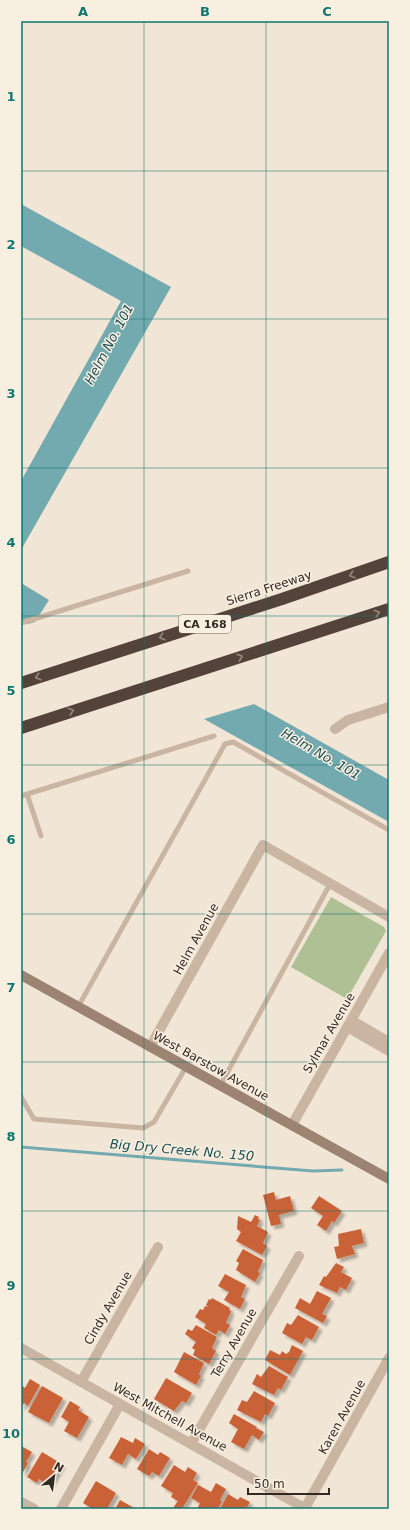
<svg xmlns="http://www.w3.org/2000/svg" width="410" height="1530" viewBox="0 0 410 1530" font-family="'DejaVu Sans',sans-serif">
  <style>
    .green { fill: #b0c095 }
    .water { fill: #73aaaf }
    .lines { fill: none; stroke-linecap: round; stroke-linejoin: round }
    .stream { stroke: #73aaaf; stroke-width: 3 }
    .building { fill: #ca6239; filter: url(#shadow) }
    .lane { stroke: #c9b5a1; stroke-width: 5 }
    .street { stroke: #c9b5a1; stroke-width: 10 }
    .secondary { stroke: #9c8372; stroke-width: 10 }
    .highway { stroke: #54433b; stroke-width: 12 }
    .oneway { stroke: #96887d }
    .grid { fill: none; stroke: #0f766e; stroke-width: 1; stroke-opacity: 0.55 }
    .labels { text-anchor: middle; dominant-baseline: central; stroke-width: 3; stroke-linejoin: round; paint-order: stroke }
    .shield { fill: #f9efe1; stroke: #6e645d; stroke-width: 1 }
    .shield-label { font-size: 11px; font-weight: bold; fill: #332924 }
    .street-label { font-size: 12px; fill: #332924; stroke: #f9efe1 }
    .water-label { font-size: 13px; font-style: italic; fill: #194f55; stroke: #f9efe1 }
    .neatline { fill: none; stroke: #0f766e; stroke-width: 1.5 }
    .grid-label { font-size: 13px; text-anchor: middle; font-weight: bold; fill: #0f766e }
  </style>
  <defs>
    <filter id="shadow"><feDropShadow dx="3.5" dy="3.5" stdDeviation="1" flood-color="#0004"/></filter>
  </defs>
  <rect width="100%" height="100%" fill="#f1e5d5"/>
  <path class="green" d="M331,897l53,30 2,4 -39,68 -56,-32z"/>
  <path class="water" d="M21,204l150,83 -150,263v-69l100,-180 -100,-55z
    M21,583l28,17 -14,22 -7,2 -7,-4z
    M254,704l135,76v42l-185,-103z"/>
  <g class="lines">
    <path class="stream" d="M21,1147l292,24 29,-1"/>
  </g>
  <path class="building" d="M274,1192l2,8 14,-4 4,15 -15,4 2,9 -10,2 -8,-31z
    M319,1196l23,15 -8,12 -2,-2 -6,10 -9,-6 6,-9 -12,-8z
    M255,1215l4,2 -1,2 2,1 -3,6 11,6 -5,11 4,3 -5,9 -26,-14 5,-9 -4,-3 1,-13 13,6z
    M361,1229l3,14 -12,3 3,8 -18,5 -3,-12 5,-1 -1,-12z
    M243,1249l20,11 -5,12 2,1 -5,9 -19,-12 3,-7 -3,-2z
    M336,1263l8,4 -3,5 11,6 -6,12 -6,-3 -3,6 -18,-8 5,-9 2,1z
    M225,1274l21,11 -5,12 4,2 -5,10 -16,-9 5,-8 -11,-6z
    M317,1291l14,7 -9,16 5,2 -4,7 -28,-15 5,-10 10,6z
    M212,1298l18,10 -1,2 2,1 -5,12 4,2 -5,9 -6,-4 -3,5 -12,-7 2,-4 -11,-7 5,-8 3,1 2,-4 3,1 -2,-2 3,-6 2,1z
    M298,1315l21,12 -7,13 -6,-3 -4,7 -20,-11 5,-10 4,2z
    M196,1325l21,12 -5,11 4,3 -7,13 -16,-9 2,-5 -3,-2 4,-6 -11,-8 3,-5 4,2z
    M292,1345l11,6 -13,24 -25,-15 5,-10 10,5 2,-4 4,3 3,-2z
    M184,1352l20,11 -5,11 2,2 -5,9 -22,-13z
    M269,1366l19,11 -7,13 -3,-2 -4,7 -22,-11 5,-10 4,3z
    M166,1378l26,15 -6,10 -4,-2 -8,10 -20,-12z
    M30,1379l10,6 -12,21 -4,-3 -3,5v-23l4,3z
    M42,1386l21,12 -14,25 -21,-11z
    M254,1391l21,12 -7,13 -3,-2 -4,8 -24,-12 5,-10 5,2z
    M70,1401l10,6 -2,3 11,7 -12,21 -13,-7 5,-9 -8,-5z
    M234,1414l23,13 -1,1 8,4 -5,8 -7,-5 -8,14 -13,-7 7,-13 -9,-6z
    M121,1437l12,6 2,-5 10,6 -9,15 -8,-5 -6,11 -13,-7z
    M21,1446l11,6 -6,10 2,1 -6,11z
    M149,1449l9,6 2,-3 10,6 -11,18 -7,-4 -3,4 -12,-7z
    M42,1452l20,12 -13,22 -10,-7 -2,4 -10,-6z
    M174,1465l11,7 3,-5 9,6 -4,7 5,3 -16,26 -9,-1 5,-7 -7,-4 2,-4 -12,-7z
    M96,1481l20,12 -9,16h-14l-10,-6z
    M216,1483l10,6 -6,11 2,2 -4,6 -3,-1 -2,2h-16l3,-6 -9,-5 7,-13 13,7z
    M228,1494l10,6 2,-3 10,5 -4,7h-26z
    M120,1500l16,9h-21z"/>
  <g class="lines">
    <path class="lane" d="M21,623l167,-52
      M27,794l14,42
      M21,796l193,-60
      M78,1007l147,-263 8,-2 156,88
      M220,1086l110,-202
      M21,1097l13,22 109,9 11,-6 32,-55"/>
    <path class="street" d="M335,729l13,-9 41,-13
      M351,1020l38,22
      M347,1027l42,24
      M150,1047l113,-202 126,72
      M292,1125l97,-172
      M21,1348l285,161
      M81,1382l77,-135
      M191,1444l108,-188
      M21,1502l13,7
      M305,1508l84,-150
      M61,1509l59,-105"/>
    <path class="secondary" d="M21,975l368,204"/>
    <path class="highway" d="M21,683l261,-84 107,-37
      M21,728l368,-119"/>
  </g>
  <defs><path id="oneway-chevron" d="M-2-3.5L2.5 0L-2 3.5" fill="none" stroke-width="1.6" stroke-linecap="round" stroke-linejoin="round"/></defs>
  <g class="oneway">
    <use href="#oneway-chevron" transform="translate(352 575) rotate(161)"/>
    <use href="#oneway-chevron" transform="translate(377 613) rotate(-18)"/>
    <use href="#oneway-chevron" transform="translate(162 637) rotate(162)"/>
    <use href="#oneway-chevron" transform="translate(240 657) rotate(-18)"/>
    <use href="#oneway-chevron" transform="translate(38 677) rotate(162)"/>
    <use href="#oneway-chevron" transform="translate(71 711) rotate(-18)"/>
  </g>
  <path class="grid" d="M144,21v1488M266,21v1488M21,171h368M21,319h368M21,468h368M21,616h368M21,765h368M21,914h368M21,1062h368M21,1211h368M21,1359h368"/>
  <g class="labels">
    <rect class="shield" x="179" y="615" width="52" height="18" rx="3"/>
    <g class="shield-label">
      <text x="205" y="624">CA 168</text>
    </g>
    <g class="street-label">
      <text transform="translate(269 588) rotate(-18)">Sierra Freeway</text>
      <text transform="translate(196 939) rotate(-61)">Helm Avenue</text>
      <text transform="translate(329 1033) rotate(-60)">Sylmar Avenue</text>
      <text transform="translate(211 1066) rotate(29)">West Barstow Avenue</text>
      <text transform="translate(108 1308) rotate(-60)">Cindy Avenue</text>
      <text transform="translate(234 1343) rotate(-60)">Terry Avenue</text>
      <text transform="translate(170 1417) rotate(29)">West Mitchell Avenue</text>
      <text transform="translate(342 1417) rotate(-61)">Karen Avenue</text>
    </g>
    <g class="water-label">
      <text transform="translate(109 344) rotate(-62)">Helm No. 101</text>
      <text transform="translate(321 754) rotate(30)">Helm No. 101</text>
      <text transform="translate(182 1150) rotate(5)">Big Dry Creek No. 150</text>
    </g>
  </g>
  <rect width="410" height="1530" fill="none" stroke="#f9efe1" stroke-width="44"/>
  <g transform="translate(54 1476) rotate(29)" stroke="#f9efe1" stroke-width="3" paint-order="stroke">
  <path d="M0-3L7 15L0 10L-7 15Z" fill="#332924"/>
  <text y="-6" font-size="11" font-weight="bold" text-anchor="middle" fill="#332924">N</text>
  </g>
  <path d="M248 1488v6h81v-6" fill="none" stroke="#332924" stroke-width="2"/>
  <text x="254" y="1488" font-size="12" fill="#332924" stroke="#f9efe1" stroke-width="3" paint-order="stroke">50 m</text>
  <rect x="22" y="22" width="366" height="1486" class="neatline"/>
  <g class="grid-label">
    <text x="83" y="16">A</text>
    <text x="205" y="16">B</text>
    <text x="327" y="16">C</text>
    <text x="11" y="101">1</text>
    <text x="11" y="249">2</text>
    <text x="11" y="398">3</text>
    <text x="11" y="547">4</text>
    <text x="11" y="695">5</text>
    <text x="11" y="844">6</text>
    <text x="11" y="992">7</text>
    <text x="11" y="1141">8</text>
    <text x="11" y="1290">9</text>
    <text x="11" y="1438">10</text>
  </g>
</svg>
